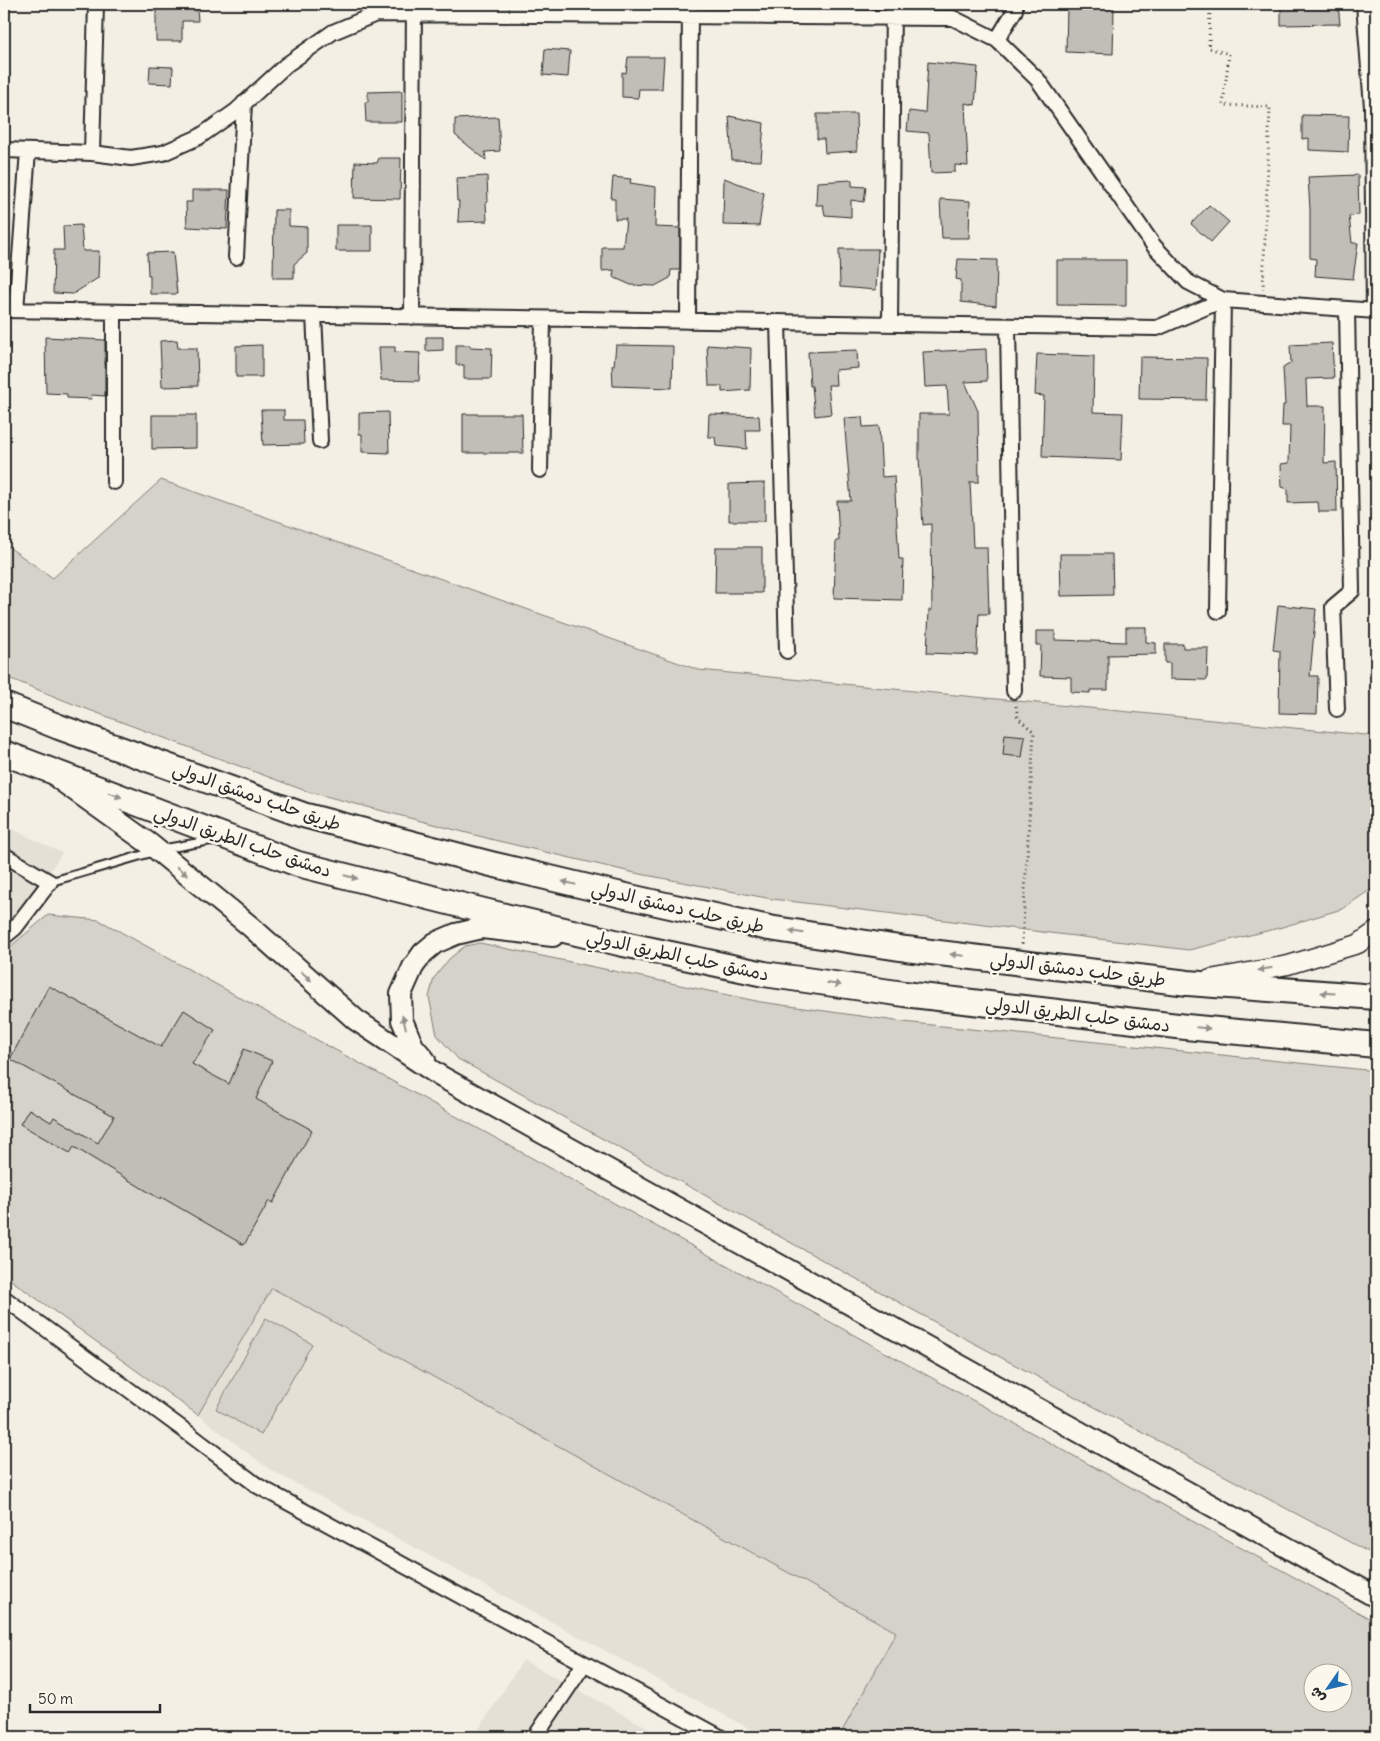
<svg xmlns="http://www.w3.org/2000/svg" width="1380" height="1741" viewBox="0 0 1380 1741" font-family="Delius,'Playpen Sans Arabic',sans-serif">
  <style>
    .built { fill: #e4e0d6 }
    .green { fill: #d5d2c9; stroke: #807e7a; fill-rule: evenodd }
    .building { fill: #c0beb6; stroke: #2b2b2b }
    .lines { fill: none; stroke-linecap: round; stroke-linejoin: round }
    .service-casing { stroke: #2b2b2b; stroke-width: 11 }
    .minor-casing { stroke: #2b2b2b; stroke-width: 18 }
    .tertiary-casing { stroke: #2b2b2b; stroke-width: 21 }
    .secondary-casing { stroke: #2b2b2b; stroke-width: 24 }
    .trunk-casing { stroke: #2b2b2b; stroke-width: 28 }
    .path { stroke: #2b2b2b; stroke-width: 3; stroke-dasharray: 1 4; stroke-linecap: butt }
    .service { stroke: #fbf7ec; stroke-width: 7 }
    .minor { stroke: #fbf7ec; stroke-width: 14 }
    .tertiary { stroke: #fbf7ec; stroke-width: 18 }
    .secondary { stroke: #fbf7ec; stroke-width: 20 }
    .trunk { stroke: #fbf7ec; stroke-width: 24 }
    .oneway { fill: #93918c }
    .labels { text-anchor: middle; dominant-baseline: central; stroke-width: 5; stroke-linejoin: round; paint-order: stroke }
    .street-label { font-size: 18px; fill: #2b2b2b; stroke: #fbf7ec }
  </style>
  <rect width="100%" height="100%" fill="#f3efe4"/>
  <filter id="ink" filterUnits="userSpaceOnUse"><feTurbulence type="fractalNoise" baseFrequency=".02" numOctaves="2"/><feDisplacementMap in="SourceGraphic" scale="10" xChannelSelector="R" yChannelSelector="G"/><feConvolveMatrix kernelMatrix="1 2 1 2 8 2 1 2 1" color-interpolation-filters="sRGB"/></filter>
  <g filter="url(#ink)">
    <path class="built" d="M4,825l58,28 -58,90z
      M272,1288l625,344 -58,105h-74l-496,-268 -71,-54z
      M523,1660l142,77h-194l7,-7z"/>
    <path class="green" d="M161,480l538,190 677,66v150l-34,23 -63,19 -90,22 -417,-51 -137,-26 -141,-33 -188,-49 -238,-89 -64,-26v-132l49,34z
      M48,915l51,5 1277,702v115h-537l57,-105 -624,-344 -74,127 -194,-140v-323zM1312,1674h30v30h-30z
      M480,943l281,59 142,20 473,49v485l-425,-225 -493,-272 -21,-24 -8,-38 5,-19 15,-19 16,-13z
      M266,1318l46,26 -51,91 -45,-26z"/>
    <path class="building" d="M1281,4h57l2,20 -59,1z
      M1067,7l47,1 -1,46 -47,-2z
      M156,8h41l1,13h-16v20h-26z
      M545,49l25,2 -2,26 -25,-2z
      M628,57h36l-2,32h-23l-1,9 -16,-1v-25l4,1z
      M928,62l50,5 -3,38 -10,-2 3,63 -13,-1v7l-24,1 -2,-40 -22,-2 2,-20 16,2z
      M150,66l23,1 -1,17 -23,-1z
      M402,91v31h-36l-1,-20h3v-10z
      M817,114h39l1,37 -32,2 -1,-14h-7z
      M1302,115l47,1 -1,36 -39,-2v-12l-7,1z
      M729,116l35,7 -3,38 -29,-1z
      M498,117l2,34 -15,1 1,8 -31,-25v-16z
      M379,158h22l-1,41 -46,-1 1,-36 22,1z
      M1358,175l1,40 -10,1 3,27h6l-5,36 -38,-3 1,-17 -6,-1v-49l-2,-32z
      M487,176l1,26h-2l1,19 -29,1 1,-21h-2l-1,-23z
      M613,177l18,2 -1,4 26,4 -1,40 25,1v42h-9l-1,8 -15,8 -24,-1 -18,-8 1,-7 -12,1v-24h21l3,-28h-11v-20h-4z
      M724,178l40,15 -5,33 -36,-1z
      M852,180v6l14,1 -2,15 -13,-2v17l-26,-2 -2,-10h-7l1,-23z
      M192,190h37l-2,39 -40,-2 -1,-25h6z
      M940,199l30,2 -1,37h-27z
      M1209,205l20,17 -18,20 -20,-18z
      M274,210h15v16l18,1v26l-13,11v14h-21z
      M81,225l2,26h16l-1,27 -25,16 -20,-1 1,-43h10l-1,-24z
      M336,225h36v26h-36z
      M839,249h39l-2,41 -36,-3z
      M173,252l4,42h-27v-19h-2l-1,-22z
      M958,259l39,1 -1,46 -35,-4v-22l-5,-1z
      M1057,260h69v46l-69,-1z
      M45,337l60,3v56l-14,-1 1,4 -25,-1v-4l-21,-1z
      M426,337h17v13l-17,1z
      M177,340l1,8h19l1,38 -36,1 -2,-46z
      M1332,343l2,35 -28,1 1,27h18l-1,57 12,-1 1,50h-18l-1,-10 -30,1v-14l-6,-2 -1,-23 8,-1 1,-37h-8l1,-21h2l-2,-37 8,-5 -1,-18z
      M262,345v32h-26v-31z
      M456,345h14v2l22,1 -1,31h-27v-14h-8z
      M616,345l57,1 -1,42 -59,-2 -1,-21h2z
      M707,345l44,3 -1,42 -28,2v-6h-13z
      M379,347h16v5l25,1 -1,28 -38,-1z
      M986,349l1,32 -22,1 13,29 1,71h-9l3,65h14l2,67h-10l-2,41 -50,-2 2,-43h3l-1,-86 -8,1 -4,-67v-44h30l-2,-28 -22,1 -2,-35z
      M857,350l1,18 -23,2 1,15h-8l3,29 -16,2 -3,-30h-2l-2,-34z
      M1037,354l57,2 -1,56 30,1 -2,47 -79,-3 2,-61 -9,-1z
      M1140,357l67,1 -1,42 -67,-1z
      M261,410h23v10h19l1,24 -41,1z
      M388,412l1,41 -27,-1v-18h-3v-21z
      M463,414h59l1,39h-60z
      M709,414l50,2 1,14h-14l1,19 -31,-3 -1,-9h-7z
      M152,415h44v33l-44,1z
      M862,417l1,10 16,-1 3,51 12,-1 5,83h4l-1,41 -68,-2 2,-57h3l-2,-40h14l-7,-83z
      M765,483v38h-36v-37z
      M716,547h46v46h-47z
      M1060,554h52l1,41 -52,1z
      M1278,605l38,4 -6,67h8l-1,38 -38,-1 1,-62 -7,-1z
      M1126,627h20v15l10,1v11l-48,1v35h-18v3l-19,-1v-15l-31,-1 1,-31h-5v-14h19v9l71,2z
      M1165,644h18v4h25l-1,32 -37,-1v-16h-5z
      M1005,734l20,2 -3,21 -19,-2z
      M49,986l112,61 23,-37 31,20 -23,34 37,20 15,-35 28,12 -16,38 56,31 -39,73 -4,-2 -25,44 -83,-48 -1,2 -86,-52 -4,6 -50,-29 9,-15 22,13 3,-5 44,26 16,-27 -104,-57z"/>
    <g class="lines">
      <g class="service-casing">
        <path id="service" d="M163,849l51,-9
          M50,882l103,-30"/>
      </g>
      <g class="minor-casing">
        <path id="minor" d="M1364,4l8,103 2,204
          M997,40l18,-30v-6
          M4,150l88,3 39,5 32,-5 36,-16 37,-26 50,-46 47,-33 43,-18 577,4 44,22 41,40 116,166 34,36 35,18 153,11
          M92,153l4,-149
          M236,257l8,-154
          M4,310l1153,18 66,-28 -5,311
          M16,310l12,-159
          M314,315l6,126
          M412,317l2,-313
          M688,321l2,-317
          M778,322l9,329
          M890,324l3,-320
          M1008,326l6,365
          M540,470l3,-151
          M114,482v-170
          M1337,709l-4,-102 19,-16 -5,-282
          M4,855l46,27 -35,46 -11,9
          M4,1298l184,135 70,53 462,251
          M535,1737l49,-73"/>
      </g>
      <g class="tertiary-casing">
        <path id="tertiary" d="M1210,979l78,-14 70,-21 18,-13"/>
      </g>
      <g class="secondary-casing">
        <path id="secondary" d="M59,779l92,66 99,81 106,94 84,56 936,521
          M425,1060l-12,-14 -11,-26 -1,-26 12,-27 10,-14 12,-10 21,-9 26,-6 71,8"/>
      </g>
      <g class="trunk-casing">
        <path id="trunk" d="M4,705l55,22 244,88 188,49 139,33 139,31 137,21 282,34 188,14
          M4,753l294,111 186,47 135,32 145,31 140,20 282,33 190,18"/>
      </g>
      <path class="path" d="M1210,4l-1,44 20,6 -6,51 47,2 -7,182
        M1016,706l2,12 16,14 -12,212"/>
      <use href="#service" class="service"/>
      <use href="#minor" class="minor"/>
      <use href="#tertiary" class="tertiary"/>
      <use href="#secondary" class="secondary"/>
      <use href="#trunk" class="trunk"/>
    </g>
    <defs><path id="oneway-solid" d="M-6-.8H1V-3.2L6.5 0L1 3.2V.8H-6Z" transform="scale(1.25)"/></defs>
    <g class="oneway">
      <use href="#oneway-solid" transform="translate(115 795) rotate(20)"/>
      <use href="#oneway-solid" transform="translate(182 871) rotate(39)"/>
      <use href="#oneway-solid" transform="translate(351 877) rotate(14)"/>
      <use href="#oneway-solid" transform="translate(569 883) rotate(-166)"/>
      <use href="#oneway-solid" transform="translate(796 932) rotate(-171)"/>
      <use href="#oneway-solid" transform="translate(957 955) rotate(-173)"/>
      <use href="#oneway-solid" transform="translate(1265 969) rotate(170)"/>
      <use href="#oneway-solid" transform="translate(306 976) rotate(42)"/>
      <use href="#oneway-solid" transform="translate(834 984) rotate(8)"/>
      <use href="#oneway-solid" transform="translate(1328 993) rotate(-176)"/>
      <use href="#oneway-solid" transform="translate(404 1022) rotate(-106)"/>
      <use href="#oneway-solid" transform="translate(1203 1028) rotate(5)"/>
    </g>
  </g>
  <g class="labels">
    <g class="street-label">
      <text transform="translate(257 796) rotate(19)">طريق حلب دمشق الدولي</text>
      <text transform="translate(243 841) rotate(19)">دمشق حلب الطريق الدولي</text>
      <text transform="translate(678 907) rotate(13)">طريق حلب دمشق الدولي</text>
      <text transform="translate(678 955) rotate(12)">دمشق حلب الطريق الدولي</text>
      <text transform="translate(1078 969) rotate(7)">طريق حلب دمشق الدولي</text>
      <text transform="translate(1078 1014) rotate(7)">دمشق حلب الطريق الدولي</text>
    </g>
  </g>
  <rect width="1380" height="1741" fill="none" stroke="#fbf7ec" stroke-width="20"/>
  <rect x="10" y="10" width="1360" height="1721" fill="none" stroke="#2b2b2b" stroke-width="2" filter="url(#ink)"/>
  <g transform="translate(1328 1688) rotate(236)"><circle r="24" fill="#fbf7ec" stroke="#a8a59f"/>
  <path d="M0-4L9 19L0 12L-9 19Z" fill="#1f6fb2"/>
  <text y="-8" font-size="14" font-weight="bold" text-anchor="middle" fill="#2b2b2b">ش</text>
  </g>
  <path d="M30 1704v8h130v-8" fill="none" stroke="#2b2b2b" stroke-width="2.5"/>
  <text x="38" y="1704" font-size="15" fill="#2b2b2b" stroke="#fbf7ec" stroke-width="4" paint-order="stroke">50 m</text>
</svg>
